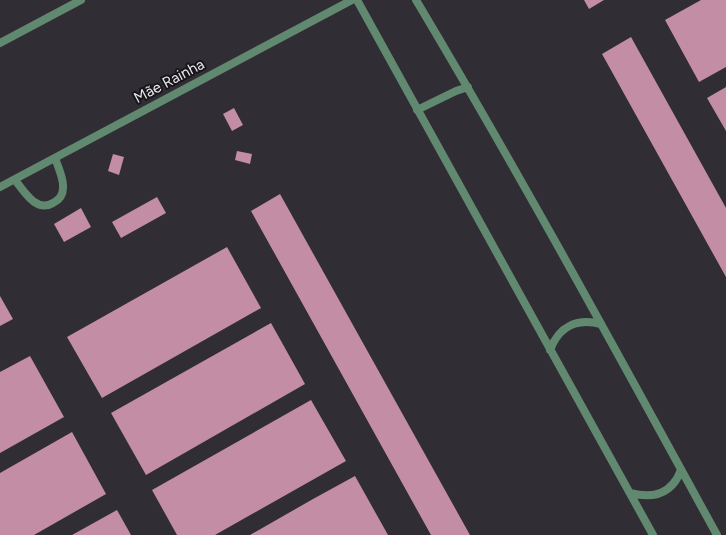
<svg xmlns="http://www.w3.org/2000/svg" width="726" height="535" viewBox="0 0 726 535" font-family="Figtree,sans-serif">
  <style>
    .building { fill: #c38da5 }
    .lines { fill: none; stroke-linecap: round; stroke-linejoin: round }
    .minor { stroke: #608970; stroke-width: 8 }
    .labels { text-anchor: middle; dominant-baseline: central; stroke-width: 4; stroke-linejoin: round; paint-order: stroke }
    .street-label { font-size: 15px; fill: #ebe8ed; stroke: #18161a }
  </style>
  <rect width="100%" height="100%" fill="#312d34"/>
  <path class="building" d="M584,0h20l-15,9z
    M701,0h25v67l-27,15 -34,-62z
    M631,37l95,171v69l-124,-223z
    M726,87v44l-19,-33z
    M234,108l9,17 -11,6 -9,-17z
    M237,151l15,3 -2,10 -15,-4z
    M113,154l11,3 -5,18 -11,-4z
    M280,194l93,167 97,174h-39l-180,-324z
    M157,197l9,16 -45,25 -9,-16z
    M81,208l10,19 -27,15 -10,-18z
    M227,247l34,61 -159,90 -35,-61z
    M0,296l13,23 -13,7z
    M271,323l34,61 -159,91 -35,-62z
    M30,356l34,61 -64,36v-81z
    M311,400l35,61 -131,74h-38l-25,-45z
    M72,432l34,62 -72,41h-34v-62z
    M355,476l33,59h-138l63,-36z
    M117,510l14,25h-59z"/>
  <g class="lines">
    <path class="minor" d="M357,0l296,535
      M416,0c105,176 203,356 301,535
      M0,43l81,-43
      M417,110l39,-19 12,-4
      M15,180c9,11 21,33 38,23 6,-3 10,-8 10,-15 1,-9 -5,-21 -8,-30
      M0,187l352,-187
      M550,350c9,-24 27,-32 51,-26
      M630,493c24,6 42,1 51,-23"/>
  </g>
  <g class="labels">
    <g class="street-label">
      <text transform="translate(169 81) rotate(-28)">Mãe Rainha</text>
    </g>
  </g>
</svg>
